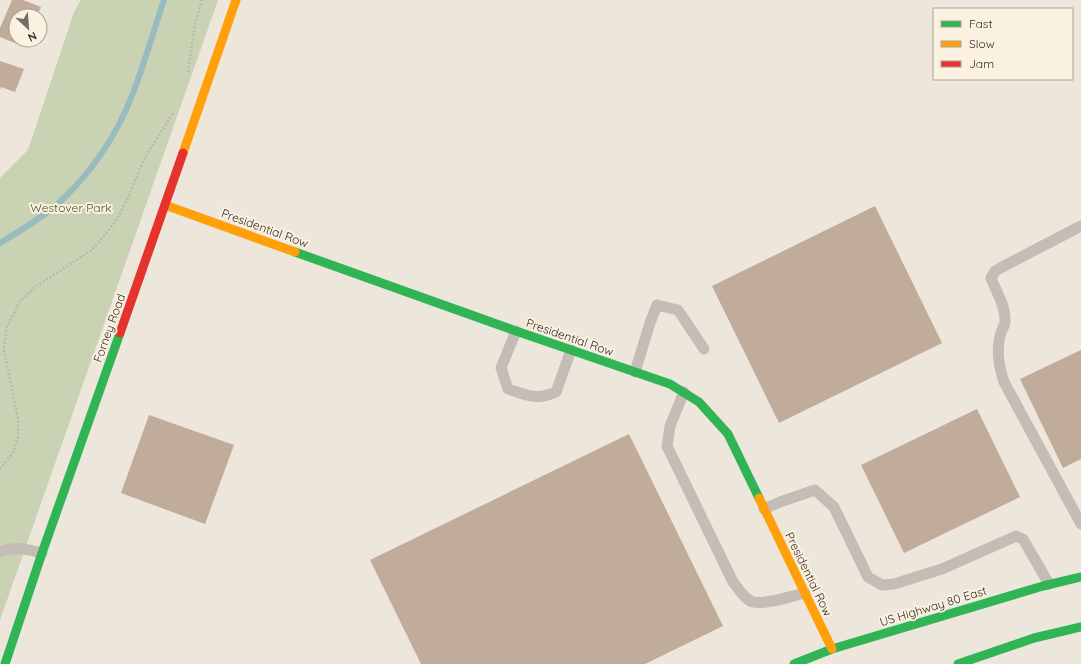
<svg xmlns="http://www.w3.org/2000/svg" width="1081" height="664" viewBox="0 0 1081 664" font-family="Quicksand,sans-serif">
  <style>
    .green { fill: #cad2b4 }
    .lines { fill: none; stroke-linecap: round; stroke-linejoin: round }
    .stream { stroke: #97bbbe; stroke-width: 6 }
    .building { fill: #c1ab9b }
    .path { stroke: #bdb6ad; stroke-width: 2.5; stroke-dasharray: 2 2; stroke-linecap: butt }
    .lane { stroke: #c4bdb5; stroke-width: 11 }
    .fast { stroke: #30b455; stroke-width: 9 }
    .slow { stroke: #ff9f0a; stroke-width: 9 }
    .jam { stroke: #e5322d; stroke-width: 9 }
    .labels { text-anchor: middle; dominant-baseline: central; stroke-width: 4; stroke-linejoin: round; paint-order: stroke }
    .park-label { font-size: 12px; fill: #3f5426; stroke: #faf1e1 }
    .street-label { font-size: 12px; fill: #342b24; stroke: #faf1e1 }
  </style>
  <rect width="100%" height="100%" fill="#ece6db"/>
  <path class="green" d="M81,0h137l-218,620v-442l28,-28 46,-138z"/>
  <g class="lines">
    <path class="stream" d="M0,243c20,-12 45,-27 62,-43 29,-28 54,-64 69,-102 13,-32 22,-66 33,-98"/>
  </g>
  <path class="building" d="M12,0h11l18,7 -4,9h-21v24h12l-3,7 -25,-10v-9z
    M0,61l24,8 -9,23 -14,-5 -1,3z
    M875,206l67,137 -163,80 -67,-137z
    M1081,350v109l-18,9 -43,-89z
    M977,409l43,88 -116,56 -43,-88z
    M149,415l85,30 -29,79 -84,-31z
    M629,434l94,192 -78,38h-224l-51,-104z"/>
  <g class="lines">
    <path class="path" d="M188,72l7,-48 7,-24
      M0,469l13,-16 5,-16v-18l-14,-69 3,-23 13,-26 15,-14 57,-37 24,-29 11,-21 18,-43 29,-45"/>
    <path class="lane" d="M1081,226l-75,39 -11,6 -4,7c5,13 14,27 14,41 1,6 -4,11 -5,17 -4,16 -1,31 4,46l77,142
      M516,331l-15,37 7,21c19,6 28,12 48,3l15,-42
      M635,372l15,-49 7,-18 21,5 26,39
      M684,392l-14,34 -3,20 66,136c5,6 12,18 20,20 12,3 39,-6 52,-9
      M764,509l16,-7 35,-12 19,17 34,70 14,8 12,-1 48,-15 74,-33 7,3 26,45
      M0,552c14,-6 27,-3 42,1"/>
    <path class="fast" d="M295,252l221,79 154,53 29,18 29,32 31,64
      M5,664l37,-111 78,-220
      M794,664l38,-15 211,-63 38,-9
      M958,664l76,-26 47,-11"/>
    <path class="slow" d="M183,153l53,-153
      M165,205l130,47
      M759,498l73,151"/>
    <path class="jam" d="M120,333l63,-180"/>
  </g>
  <g class="labels">
    <g class="park-label">
      <text x="71" y="207">Westover Park</text>
    </g>
    <g class="street-label">
      <text transform="translate(265 228) rotate(20)">Presidential Row</text>
      <text transform="translate(109 328) rotate(-70)">Forney Road</text>
      <text transform="translate(570 337) rotate(19)">Presidential Row</text>
      <text transform="translate(809 574) rotate(64)">Presidential Row</text>
      <text transform="translate(933 606) rotate(-17)">US Highway 80 East</text>
    </g>
  </g>
  <rect x="933" y="8" width="140" height="72" fill="#faf1e1" stroke="#aba295"/>
  <rect x="941" y="21" width="20" height="6" fill="#30b455" stroke="#aba295"/>
  <text x="969" y="28" font-size="12" fill="#342b24">Fast</text>
  <rect x="941" y="41" width="20" height="6" fill="#ff9f0a" stroke="#aba295"/>
  <text x="969" y="48" font-size="12" fill="#342b24">Slow</text>
  <rect x="941" y="61" width="20" height="6" fill="#e5322d" stroke="#aba295"/>
  <text x="969" y="68" font-size="12" fill="#342b24">Jam</text>
  <g transform="translate(28 28) rotate(154)"><circle r="19" fill="#faf1e1" stroke="#aba295"/>
  <path d="M0-3L7 15L0 10L-7 15Z" fill="#746c64"/>
  <text y="-6" font-size="11" font-weight="bold" text-anchor="middle" fill="#342b24">N</text>
  </g>
</svg>
